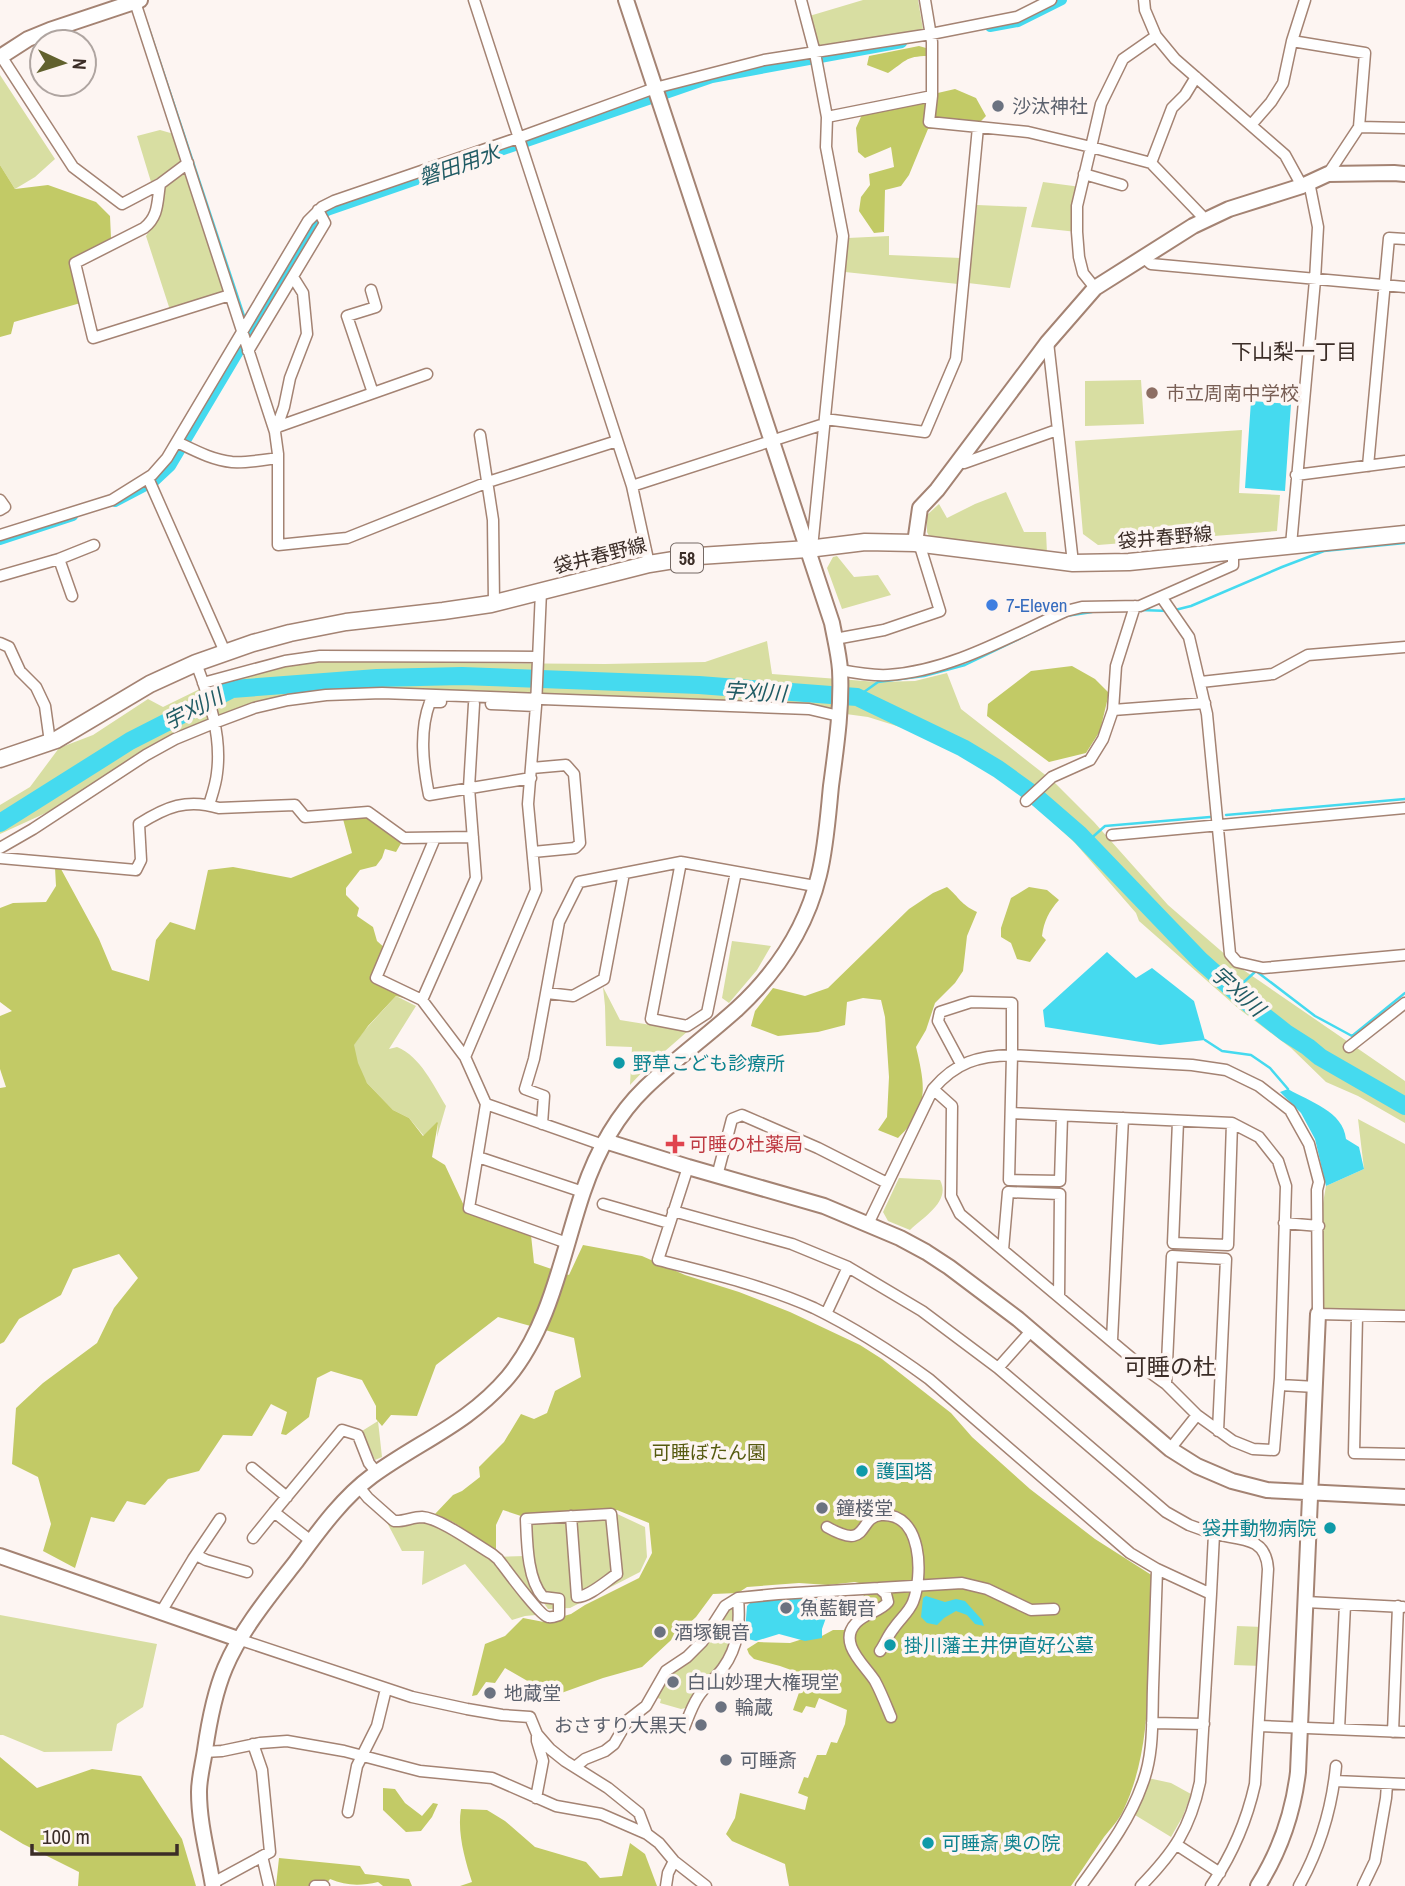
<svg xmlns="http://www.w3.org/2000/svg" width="1405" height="1886" viewBox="0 0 1405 1886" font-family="'Archivo Narrow','Noto Sans JP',sans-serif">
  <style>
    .green { fill: #d8dea2 }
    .forest { fill: #c2ca66 }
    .water { fill: #45daef }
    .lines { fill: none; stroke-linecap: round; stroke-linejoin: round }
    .stream { stroke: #45daef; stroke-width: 2.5 }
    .canal { stroke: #45daef; stroke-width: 10 }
    .river { stroke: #45daef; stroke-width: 18 }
    .street-casing { stroke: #a48373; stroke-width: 13 }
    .secondary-casing { stroke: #a48373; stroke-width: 18 }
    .primary-casing { stroke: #a48373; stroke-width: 19 }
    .street { stroke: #fff; stroke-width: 10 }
    .secondary { stroke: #fff; stroke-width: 14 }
    .primary { stroke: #fff; stroke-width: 16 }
    .worship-dot { fill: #6b7280; stroke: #fdf5f2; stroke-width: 2.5 }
    .education-dot { fill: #8d6e63; stroke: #fdf5f2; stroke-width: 2.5 }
    .shop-dot { fill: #3f7fe0; stroke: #fdf5f2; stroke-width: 2.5 }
    .culture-dot { fill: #0f9aa8; stroke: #fdf5f2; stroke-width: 2.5 }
    .health-dot { fill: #e0444e; stroke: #fdf5f2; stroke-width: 2.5 }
    .labels { text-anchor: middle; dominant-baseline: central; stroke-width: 7; stroke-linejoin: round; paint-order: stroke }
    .shield { fill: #fdf5f2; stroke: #756964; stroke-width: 2 }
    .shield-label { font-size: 18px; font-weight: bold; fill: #3b2d27 }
    .worship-label { font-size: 19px; fill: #5b616d; stroke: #fdf5f2; text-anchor: start }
    .education-label { font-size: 19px; fill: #785e54; stroke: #fdf5f2; text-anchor: start }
    .street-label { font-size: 19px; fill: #3b2d27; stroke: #fdf5f2 }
    .shop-label { font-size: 19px; fill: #366cbe; stroke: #fdf5f2; text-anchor: start }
    .culture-label { font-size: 19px; fill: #0d838f; stroke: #fdf5f2; text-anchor: start }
    .health-label { font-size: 19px; fill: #be3a42; stroke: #fdf5f2; text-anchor: start }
    .park-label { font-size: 19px; fill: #565a10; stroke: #fdf5f2 }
    .water-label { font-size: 21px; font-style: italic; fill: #205b64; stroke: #fdf5f2 }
    .neighbourhood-label { font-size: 21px; fill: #3b2d27; stroke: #fdf5f2 }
    .quarter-label { font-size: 23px; fill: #3b2d27; stroke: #fdf5f2 }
  </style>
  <rect width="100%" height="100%" fill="#fdf5f2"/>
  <path class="green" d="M863,0h55l5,29 -108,24 -9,-36z
    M0,75l55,84 -20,18 -20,12 -15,-24z
    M160,130l14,4 8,29 -31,19 -14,-46z
    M185,173l39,120 -54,17 -24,-74 15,-21 3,-27z
    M1043,182l38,5 -4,45 -46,-5z
    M977,205l50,2 -17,81 -42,-5z
    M889,236v19l72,3 -3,26 -113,-12 3,-34z
    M1141,380l3,44 -59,2v-45z
    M1242,430l-3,63 41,2 -3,36 -179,14 -15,-11 -8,-93z
    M1006,492l18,40h22l1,21 -118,-17 -2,-4v-17l12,-11 8,14 28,-14z
    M837,556l17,21 24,-2 13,20 -49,14 -15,-41 6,-11z
    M767,641l5,33 106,8 37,-1 32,-8 14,36 92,72 41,41 74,83 74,64 163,112v42l-47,-27 -32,-14 -35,-34 -52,-39 -100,-88 -3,-8 -61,-70 -39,-36 -55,-42 -62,-32 -51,-16 -59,-8 -299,-16 -156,-3 -75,8 -101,36 -117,72 -61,28v-29l30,-18 29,-39 34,-13 55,-36 15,8 45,-22 105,-28 151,6 141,1 100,-2z
    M732,941l39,5 -14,24 -28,33 -7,-5z
    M603,987l17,33 68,11 -39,34 -19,20 2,-38 -26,-1 -1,-40z
    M396,996l20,10 -27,43 8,-2c24,10 36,38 49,59l-9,31 1,-14h-1l-13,13 -15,-18 -16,-8 -26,-27 -9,-16 -6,-20 12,-16z
    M1358,1119l47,25v172l-87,-2 1,-88 7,-40 38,-17z
    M899,1178l41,2c11,21 -15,36 -30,50l-22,-9 -5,-9z
    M378,1421l4,36 -7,3 -13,-29z
    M613,1512l32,15 2,30 -7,15 -70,36 -22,1 -15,-22 2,8 12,19 -22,2 -13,4 -47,-56 -43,21 2,-34h-22l-19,-36 16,7h27l23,10 41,25 35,-1 -2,-37z
    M736,1604c-2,26 -5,49 -22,69 -10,12 -20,22 -28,35l-5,1 -21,-6 1,-4 -7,-2 13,-24 57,-62z
    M0,1615l157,29 -14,63 -26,17 -5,27 -68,1 -41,-17h-3z
    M1237,1626l26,1 -2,39 -27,-1z
    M1148,1778l23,5 20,11 -8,22 -12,21 -36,-22z"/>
  <path class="forest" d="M919,46l7,2 2,8c-23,0 -23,6 -40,17l-21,-8 2,-9z
    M955,89l21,9 10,18 -11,11 -47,2 -19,46 -8,11 -16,4 -1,42 -10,1 -15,-22 2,-14 9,-12 -1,-11 25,-7 -3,-20 -26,11 -7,-6 -2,-24 8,-18z
    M0,165l15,24 33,-4 48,17 14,14 1,22 -39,29 12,35 -70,20 -3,12 -11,3z
    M1072,666l23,13 14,14 -9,38 -14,22 -37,9 -62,-46 1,-12 43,-33z
    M371,814l33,24 -8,14 -11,-3 -3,9 -6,8 -16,4 -14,18v7l13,13 -2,8 16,11 4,14 9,8 -14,31 39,17 3,4 -18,-5 -28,30 -14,19 4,18 9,20 26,27 16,8 14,18 14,-14 1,1 -6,34 13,8 21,45 65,25 3,28 35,12 14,-30 59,11 43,19 54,17 51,20 70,33 22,14 69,54 21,24 58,52 65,50 58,37c-9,78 5,162 -30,235 -4,9 -12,17 -19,26 -11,16 -22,33 -33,49h-282l-4,-22 -53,-23 -6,-7 9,-16 5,-25 65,17 3,-13 -10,-4 6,-16 4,1 9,-23h9l5,-13 6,1 8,-19 2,-14 -28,-12 -4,10 -9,-2 -4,7 -9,-3 12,-35 -25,-9 -26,-7 -5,-5 -2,-5 11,-7 32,1 19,-6h11l13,-7h11l13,-17 8,-7 -2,-16 13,-3 -21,-5 -27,3 -29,-2 -52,4 -9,6 -25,1 -17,23 -54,50 -39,11 -50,18 -14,-5 -8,-8 -26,-15 -10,15 -9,-1 -9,13 -5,1 13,-52 20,-8 18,-18 21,4 27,-8 14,-9 54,-27 13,-25 -3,-30 -32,-13 -64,7h-29l-21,-7 -7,15v25l-43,-28 -18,-8 18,-19 9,-4 18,-14 -1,-10 25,-25 17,-28 13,5 13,-6 8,-22 26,-14 -7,-39 -76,-21 -62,48 -19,51 -26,-1 -9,11 -6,-7v-13l-14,-26 -31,-9 -14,7 -8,39 -23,18 -5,-1 6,-22 -16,-8 -19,32 -29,-1 -24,36 -31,8 -23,26 -18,-4 -13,21 -23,-5 -16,51 -32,-17 8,-27 -13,-47 -26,-13 4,-56 27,-25 54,-40 17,-35 24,-30 -19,-24 -46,15 -12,26 -42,24 -15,23 -4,2v-256l6,-1 -6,-18v-53l12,-5 -12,-9v-94l13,-5 33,-1 10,-16 -1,-18 6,1 38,70 13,31 37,11 7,-41 14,-18 25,8 13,-60 25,-3 58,11 61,-25 -9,-34z
    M947,887c13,11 13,17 30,25l-10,24 -4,35 -8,12 -20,20 -9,27 -10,17c9,38 14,61 -18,91l-20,-8 9,-13 2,-40 -4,-60 -4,-17 -18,-2 -16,4 -2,23 -27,7 -40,4 -27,-10 4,-15 18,-23 32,8 23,-8 81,-79 24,-16z
    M1029,887l18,3 12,10c-10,11 -15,21 -17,36l4,4 -16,22 -13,-3 -6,-16 -10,-6v-9l10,-30z
    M0,1757l37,31 55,-19 49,7 41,63 14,47h-118l1,-14 -56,-28 -23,-14z
    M383,1788l12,1 10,14 17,13 11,-13 5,1 -6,13 -11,14 -15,1 -23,-22z
    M461,1809l26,1 18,11 30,26 51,15 14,16 22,-2 8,-33 15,11 12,32h-197l12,-4c-7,-22 -15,-49 -11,-73z
    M279,1858l81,8 5,8 44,5 3,7h-29l-5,-4c-17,4 -32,4 -48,-3l-5,7h-49z"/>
  <path class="water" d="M1251,401l40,3 -6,87 -40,-3z
    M1107,952l29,26 16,-10 42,33 11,39 -45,5 -115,-18 -2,-17z
    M1288,1089c22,13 55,22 58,50l13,8 5,22 -38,17 -11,-47 -14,-26 -21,-21z
    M926,1596l19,6 11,-3 9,2 17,19 2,6 -9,-2 -8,-9 -11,-4 -12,7 -7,7 -10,-2 -6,-6 2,-19z
    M782,1599h38l29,6 -1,5 -15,1 -6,4 -5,14v9l-17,3 -26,-7 -23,7 -8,-2 -3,-7 2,-26 5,-5z"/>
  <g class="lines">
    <path class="stream" d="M147,23l98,296
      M1140,610l29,1
      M1175,610l16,-4 91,-39 42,-16 81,-8
      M857,697l21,-15 46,-6 41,-11 101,-49 26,-4
      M1226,815l179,-16
      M1087,842l18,-16 105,-9
      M1234,991l22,-20 59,45 37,20 53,-43
      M1205,1040l17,11 29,4 19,13 18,21"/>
    <path class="canal" d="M990,27l28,-5 44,-22
      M115,502l40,-21 16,-15 145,-244 11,-11 385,-133 190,-35
      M0,540l73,-24"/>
    <path class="river" d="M0,823l130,-82 102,-52 145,-11 85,-2 237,9 158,12 106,51 35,21 36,26 45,39 121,126 48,43 38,30 22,14 12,10 85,49"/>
    <g class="street-casing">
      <path id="street" d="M474,0l158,486 17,78
        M801,0l14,53 12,64 -1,30 17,89 -31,312
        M925,0l7,42v54l-3,26 99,10 63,15 60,16
        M1144,0l1,10 11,26 19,23 110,96 17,31
        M135,2l140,430 3,22v91l69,-7 141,-56 129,-41
        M1292,41l73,12 -6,74 -31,47
        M1,56l72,111 49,37 38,-20
        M1196,77l-11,18 -13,13 -21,55 50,52 3,6
        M827,117l105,-21
        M1251,125l20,-23 12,-19 9,-42 13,-41
        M1359,127l46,1
        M188,163l-28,21c-3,18 -1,32 -16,44l-69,35 18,75 137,-43
        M1084,174l38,11
        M1143,257l8,7 254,23
        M1095,288l-12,-15 -4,-16 -2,-25v-26l14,-59 10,-43 22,-45 33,-23
        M371,290l5,17 -29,9 26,77
        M1048,342l25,221
        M248,351l77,-128 -7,-13
        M825,419l100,13 31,-73 22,-232
        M277,427l150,-53
        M275,432l9,-25 6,-29 17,-44 -4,-41 -10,-16
        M480,435l13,85 1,83
        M177,442c17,8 35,18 55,20 15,1 31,-2 46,-4
        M959,461l5,2 93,-33
        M1368,466l21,-228 16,1
        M1296,475l109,-14
        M148,478l77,174
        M632,486l192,-62
        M0,500l5,7 -5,3
        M0,535l112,-35 40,-25 15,-17 141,-237 14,-14 12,-6 184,-63 137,-50 109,-28 167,-26 86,-17 34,-17
        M1291,545l24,-265 3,-53 -9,-45
        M59,559l13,37
        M0,576l59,-17 35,-14
        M1162,598l27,39 18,77 23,240 7,8 26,6 142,-13
        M835,639l49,-9 56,-19 -21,-68
        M0,643l9,4 11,24 16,16 9,19 5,36
        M196,663c13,34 26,73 21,110 -1,11 -5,22 -8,32
        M840,670c16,3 32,6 48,5 63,-4 122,-39 178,-64l16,-4 58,-1 93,-41v-13
        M1201,682l72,-8 35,-19 97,-8
        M203,683l82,-22 35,-5 218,1
        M441,702h-11c-11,29 -7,63 -1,93l102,-17
        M491,704l45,2
        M1113,710l92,-7
        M532,768l34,-3 8,9 6,69 -5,5 -42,4
        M1026,801l26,-24 38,-17 13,-21 10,-29 3,-44 19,-60
        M1112,835l293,-27
        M435,838l-59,140 46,22 43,57 21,47 -17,104 98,35
        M0,848l33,-19 113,-74 29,-16 39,-16 40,-15 34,-8 38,-5 56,-2 427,16 30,7
        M0,858l136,12 5,-10 -2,-36c27,-17 48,-26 80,-16l76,-3 10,12 63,-5 36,26 69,-1
        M681,862l-30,157 36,7 20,-13 29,-141
        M547,993l26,3 31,-17 20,-106
        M422,1000l54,-122 -7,-90 5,-84
        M1349,1047l56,-44
        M465,1057l71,-167 -8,-86 8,-98 5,-115
        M961,1064l-23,-43 2,-9 31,-10 41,1v52l-3,125 51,1 2,-65
        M933,1089l19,17 -1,90 9,18 181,152 25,18 31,31 36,26 20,8 21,1 6,-72 6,-192 -8,-25 -19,-24 -27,-14 -221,-10
        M486,1104l117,41
        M1178,1121l-5,122 55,2 4,-122
        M542,1124l2,-28 -19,-7 9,-30 25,-137 20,-40 102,-20 134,24
        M478,1157l105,35
        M688,1167l-30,93c52,13 107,26 156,48 41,20 78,44 115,71l201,174 27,16 54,25 -11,188c-10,47 -26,70 -59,104
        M717,1176l15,-57 10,-4 76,33 69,35
        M603,1204l66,19
        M673,1211l119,33 56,23 74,44 76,57 168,144 23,13 25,9 -3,60
        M1284,1223l35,3
        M868,1224l65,-135c23,-27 45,-33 79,-34l180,10 34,5 33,16 31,24 19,34 10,38 -2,8 1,124 87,2
        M1003,1250l5,-58 52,2 -1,103
        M826,1314l22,-47
        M1357,1316l-3,137 51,1
        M1112,1340l11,-222
        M998,1368l33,-37
        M1166,1384l6,-128 54,3 -8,172
        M1280,1385l36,2
        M1170,1449l27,-34
        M252,1468l35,29
        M359,1487l9,11 26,23c10,1 18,-4 28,-4 18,1 53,27 70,37l6,5c7,9 42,57 50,58 4,1 8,-1 11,-2v-16l-16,-2c-16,-18 -16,-55 -17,-78l85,-5 6,60c-11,7 -28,23 -40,23l-6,-81
        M827,1527c43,25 30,-10 54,-12 42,-3 42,61 32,87 -4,10 -13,17 -19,26 -6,7 -9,16 -14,23
        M253,1538l21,-26
        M311,1541l-37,-29 68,-82 16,5 11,28 8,10
        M196,1555l10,5 41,12
        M879,1588l83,-5 25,6 44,21 23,-1
        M1306,1602l97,5
        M161,1612l32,-53 27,-40
        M241,1640l171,57 55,12 35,6 28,2 7,17 13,15 15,12 43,27 31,25 8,21 12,9 15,18 32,25
        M1152,1723l52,1
        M1259,1726l146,6
        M684,1728c4,-10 8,-22 14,-31 7,-11 18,-19 25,-29 16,-22 17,-45 15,-70
        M1339,1729l6,-124
        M1393,1732l5,-126
        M204,1752l18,-1 38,-8 27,-2 57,10 76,20 72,7 64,28 45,8 46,20
        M575,1767l10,-8 20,-8 9,-7 14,-24 18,-14 20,-35 21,-14 15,-15 23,-36 13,-8 40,-4 101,-6 7,6 2,8c-8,10 -23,11 -32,21 -19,20 9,42 19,58 6,11 11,24 16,36
        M1335,1781l70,3
        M536,1798l7,-37 -6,-20v-7
        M348,1812l9,-46 20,-40 9,-37
        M1177,1845l43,28
        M262,1856l7,30
        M213,1883l57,-31 -8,-82 -9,-26
        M315,1886h9
        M666,1886l2,-13 6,-12
        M1081,1886c23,-32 48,-64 61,-101 12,-30 10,-65 11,-97 1,-39 3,-79 4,-119
        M1211,1886c21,-31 36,-66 44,-102l13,-215c-2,-33 -28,-29 -54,-35
        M1299,1886c20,-36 33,-79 37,-120
        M1363,1886l12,-25 11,-63 1,-14"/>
    </g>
    <g class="secondary-casing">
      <path id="secondary" d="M0,57l28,-18 22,-9 90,-30
        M915,543l5,-35 17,-18 111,-148 47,-54 98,-62 36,-17 73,-23 26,-12 66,-1 11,1
        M605,1141l83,26 136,39 76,32 26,14 23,15 69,52 152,130 27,17 35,15 35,9 138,7
        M0,1556l241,84
        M213,1886c-5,-31 -14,-62 -14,-94 0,-14 4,-28 6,-42 4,-28 9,-56 20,-82 16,-38 45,-73 70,-105 23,-31 46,-64 77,-87 48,-35 96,-52 136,-99 43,-52 54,-123 75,-185 13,-38 33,-76 62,-104 29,-28 62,-52 92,-79 40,-37 69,-80 82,-134 7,-28 9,-59 12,-89 5,-38 11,-77 9,-116 -1,-15 -5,-31 -8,-47l-206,-623
        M1258,1886c22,-35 35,-72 40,-114l20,-458"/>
    </g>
    <g class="primary-casing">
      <path id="primary" d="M0,759l56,-19 94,-56 46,-21 57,-20 37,-10 56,-11 97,-11 48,-7 158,-40 50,-8 109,-7 57,-7 50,1 158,20 56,-1 276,-28"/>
    </g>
    <use href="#street" class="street"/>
    <use href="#secondary" class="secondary"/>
    <use href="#primary" class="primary"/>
  </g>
  <g class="worship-dot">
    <circle cx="998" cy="106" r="7"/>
    <circle cx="822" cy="1508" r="7"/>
    <circle cx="786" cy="1608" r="7"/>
    <circle cx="660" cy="1632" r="7"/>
    <circle cx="673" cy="1682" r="7"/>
    <circle cx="490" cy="1693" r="7"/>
    <circle cx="721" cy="1707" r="7"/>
    <circle cx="701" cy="1725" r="7"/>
    <circle cx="726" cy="1760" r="7"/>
  </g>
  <circle class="education-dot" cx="1152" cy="393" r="7"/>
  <circle class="shop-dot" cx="992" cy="605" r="7"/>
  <g class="culture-dot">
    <circle cx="619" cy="1063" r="7"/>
    <circle cx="862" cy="1471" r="7"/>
    <circle cx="1330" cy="1528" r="7"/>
    <circle cx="890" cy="1645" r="7"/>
    <circle cx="928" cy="1843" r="7"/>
  </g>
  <path class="health-dot" d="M671.5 1133.5h7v7h7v7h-7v7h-7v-7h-7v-7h7z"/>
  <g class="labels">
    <rect class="shield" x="671" y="543.5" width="32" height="29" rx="5"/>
    <g class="shield-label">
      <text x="687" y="558">58</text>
    </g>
    <g class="worship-label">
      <text x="1012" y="106">沙汰神社</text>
      <text x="836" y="1508">鐘楼堂</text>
      <text x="800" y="1608">魚藍観音</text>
      <text x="674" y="1632">酒塚観音</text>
      <text x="687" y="1682">白山妙理大権現堂</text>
      <text x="504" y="1693">地蔵堂</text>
      <text x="735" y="1707">輪蔵</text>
      <text x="687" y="1725" text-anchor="end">おさすり大黒天</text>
      <text x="740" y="1760">可睡斎</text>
    </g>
    <g class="education-label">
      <text x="1166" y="393">市立周南中学校</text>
    </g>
    <g class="street-label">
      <text transform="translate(1165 537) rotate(-5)">袋井春野線</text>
      <text transform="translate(600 555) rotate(-14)">袋井春野線</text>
    </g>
    <g class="shop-label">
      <text x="1006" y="605">7-Eleven</text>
    </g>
    <g class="culture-label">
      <text x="633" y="1063">野草こども診療所</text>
      <text x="876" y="1471">護国塔</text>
      <text x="1316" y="1528" text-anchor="end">袋井動物病院</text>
      <text x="904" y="1645">掛川藩主井伊直好公墓</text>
      <text x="942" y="1843">可睡斎 奥の院</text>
    </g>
    <g class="health-label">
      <text x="689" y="1144">可睡の杜薬局</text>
    </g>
    <g class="park-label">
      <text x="709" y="1452">可睡ぼたん園</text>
    </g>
    <g class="water-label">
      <text transform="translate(459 165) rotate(-19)">磐田用水</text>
      <text transform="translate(755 692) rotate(3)">宇刈川</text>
      <text transform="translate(193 709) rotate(-27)">宇刈川</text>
      <text transform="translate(1238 991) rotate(42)">宇刈川</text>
    </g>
    <g class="neighbourhood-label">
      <text x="1294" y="351">下山梨一丁目</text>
    </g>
    <g class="quarter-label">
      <text x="1170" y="1366">可睡の杜</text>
    </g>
  </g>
  <g transform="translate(63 63) rotate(94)"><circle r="33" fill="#fdf5f2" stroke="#afa5a1" stroke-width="2"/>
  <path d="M0-5L12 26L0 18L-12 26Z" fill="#61612e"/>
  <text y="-10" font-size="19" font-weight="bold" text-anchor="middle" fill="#3b2d27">N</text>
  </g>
  <path d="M32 1844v10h145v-10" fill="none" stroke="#3b2d27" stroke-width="3.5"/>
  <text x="42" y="1844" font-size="21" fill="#3b2d27" stroke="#fdf5f2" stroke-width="5" paint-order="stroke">100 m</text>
</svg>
